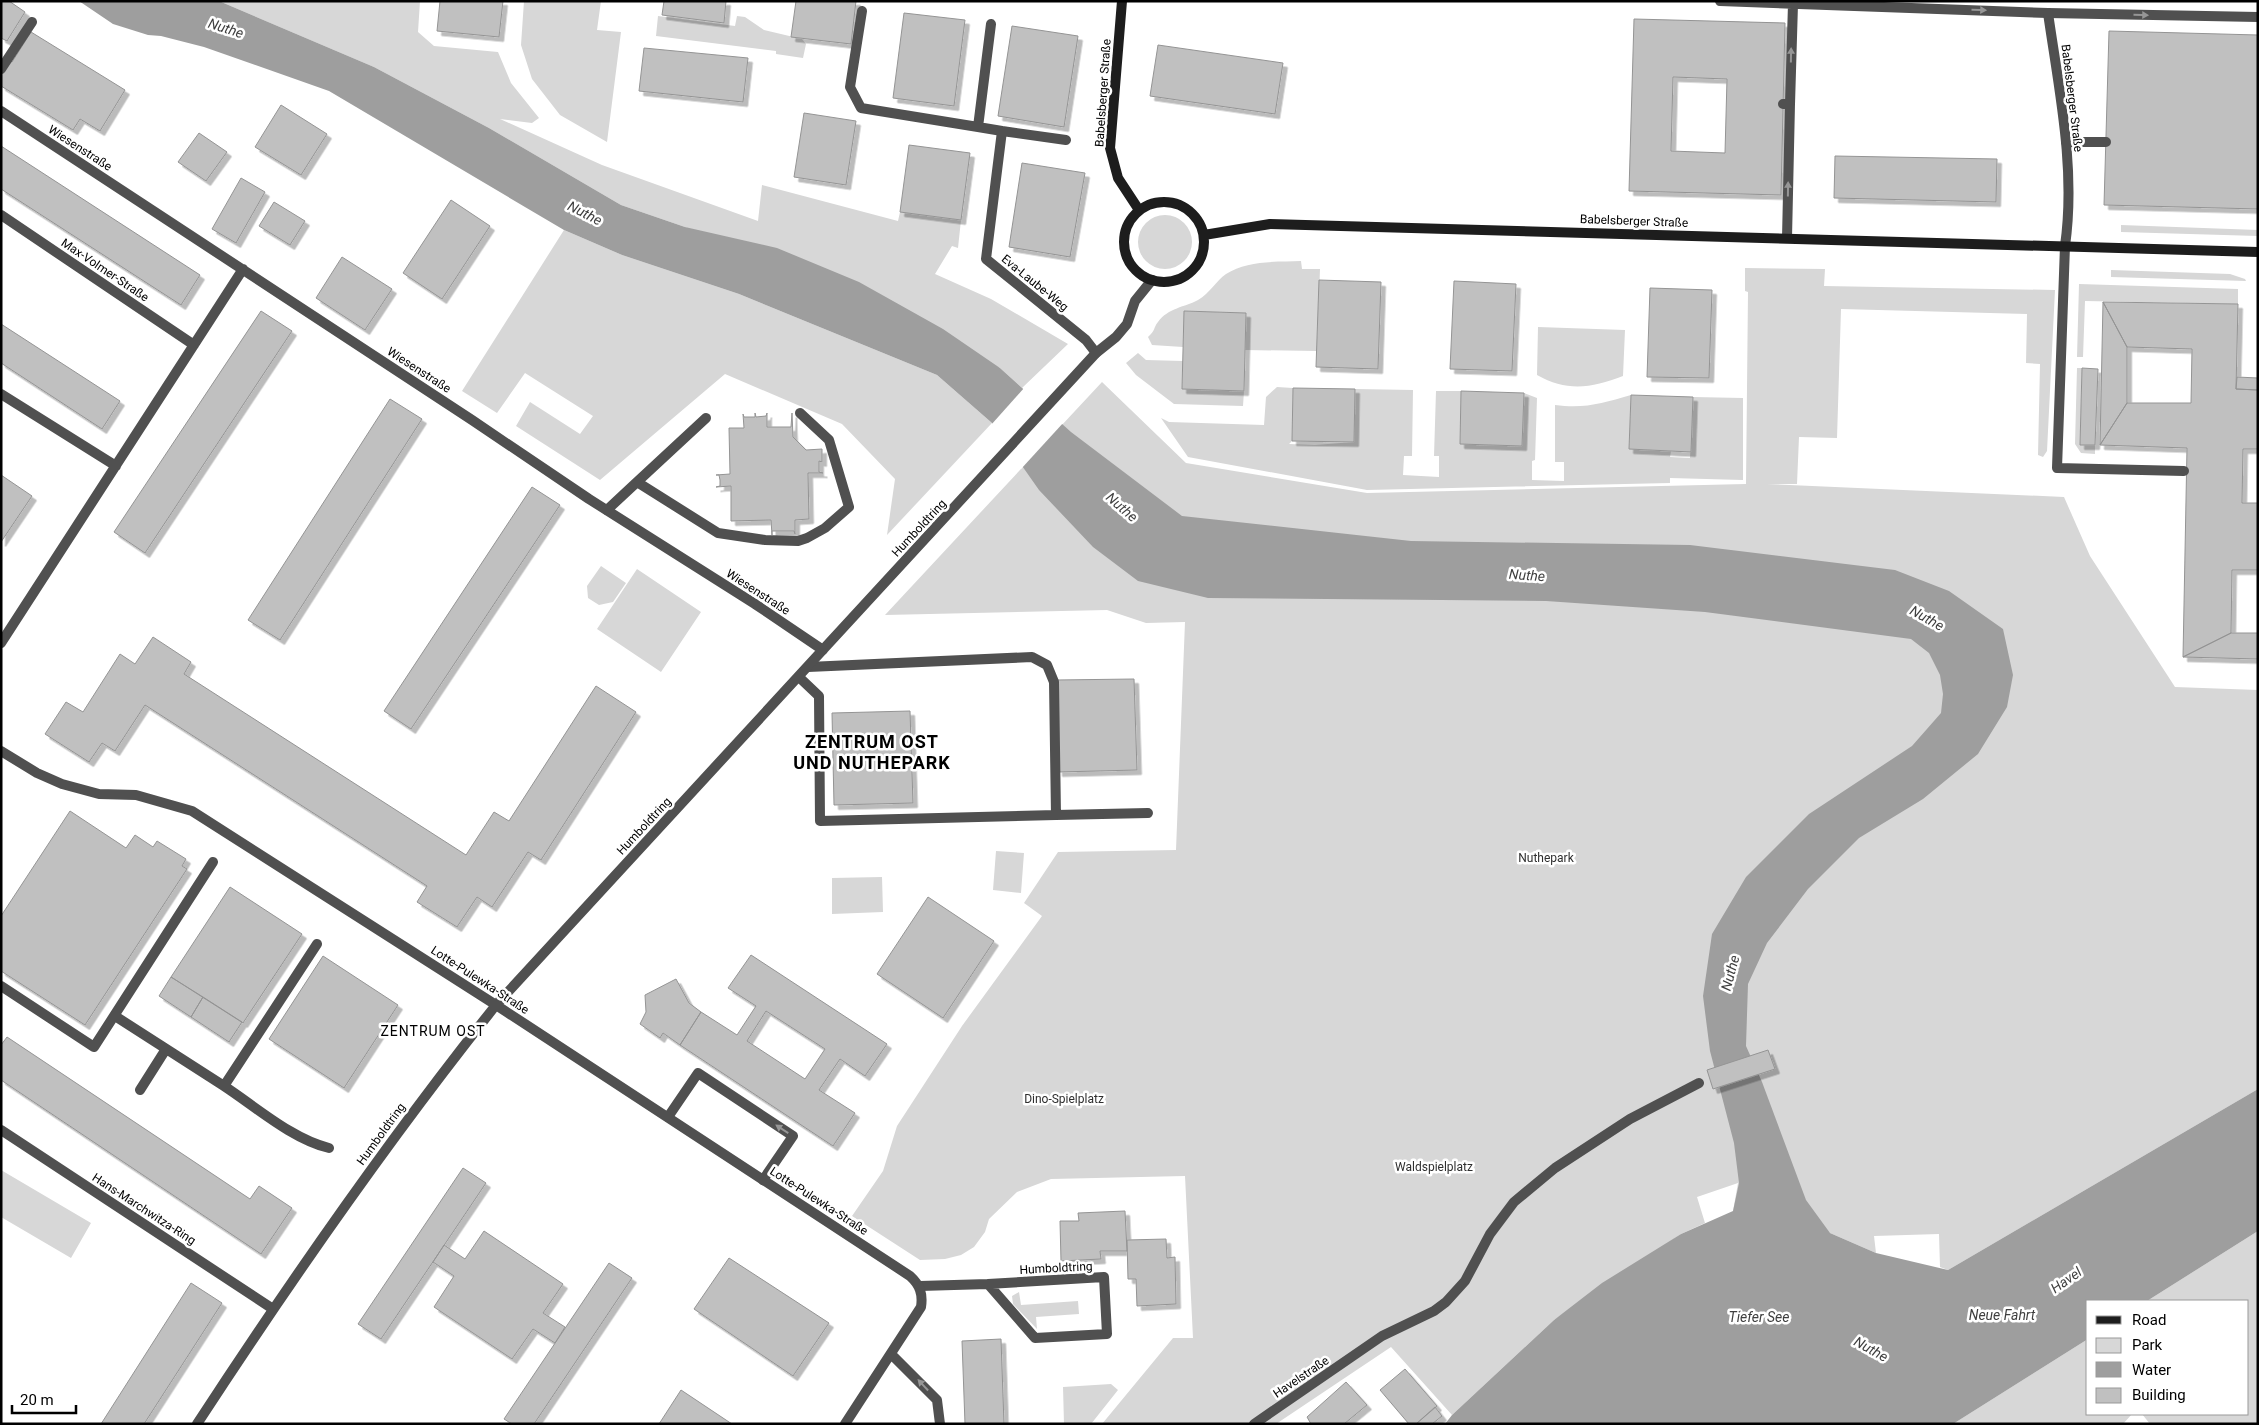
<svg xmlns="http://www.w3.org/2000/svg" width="2259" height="1425" viewBox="0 0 2259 1425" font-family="Roboto,sans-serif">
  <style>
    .green { fill: #d7d7d7 }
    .water { fill: #9e9e9e }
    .pier { fill: #fff }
    .building { fill: #c0c0c0; stroke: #949494; fill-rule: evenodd; filter: url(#shadow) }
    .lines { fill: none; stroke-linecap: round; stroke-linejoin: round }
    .lane { stroke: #505050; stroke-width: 10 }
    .street { stroke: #505050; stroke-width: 10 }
    .secondary { stroke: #1d1d1d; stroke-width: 10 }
    .oneway { fill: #969696 }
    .labels { text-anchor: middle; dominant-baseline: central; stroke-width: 5; stroke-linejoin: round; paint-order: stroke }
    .street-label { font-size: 12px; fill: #000; stroke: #fff }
    .park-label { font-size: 12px; fill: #2e2e2e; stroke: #fff }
    .water-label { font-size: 14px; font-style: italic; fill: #3f3f3f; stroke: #fff }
    .neighbourhood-label { font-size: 14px; letter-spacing: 1px; fill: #000; stroke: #fff }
    .district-label { font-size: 18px; font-weight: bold; letter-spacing: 1px; fill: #000; stroke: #fff }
  </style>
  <defs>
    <filter id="shadow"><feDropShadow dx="4.5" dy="4.5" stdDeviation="0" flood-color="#0004"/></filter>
  </defs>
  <rect width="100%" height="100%" fill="#fff"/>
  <path class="green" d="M219,1h201l-2,31 16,14 64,6 13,31 28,35 -7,5 -32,-4 102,46 156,56 4,-36 136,36 2,-9 61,8 -3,28 -6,-2 -17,28 56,25 77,45 -46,44 -22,-20 -315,-141 -64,-22 -132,-77 -115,-61z
    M524,1h77l-4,29 24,2 -14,110 -47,-27 -28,-36 -11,-34z
    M658,16l77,10 2,-10 8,1 19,13 38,9 4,5 -3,14 -27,-4v-3l-120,-15z
    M1138 242a27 27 0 1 1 54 0a27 27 0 1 1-54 0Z
    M2121,225l137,5v6l-137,-4z
    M564,230l58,25 117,39 198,81 55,48 -105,112 8,-56 -53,-55 -117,-50 -125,106 -84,-54 14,-24 50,32 13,-18 -68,-43 -28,40 -35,-22z
    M1301,261l1,8h18l-3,82 -72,-1 1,-37 -61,-2 -2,36 -31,-2 -4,-8c8,-7 5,-9 10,-15 10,-14 27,-15 40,-22 12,-7 18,-19 28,-26 21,-14 51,-12 75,-13z
    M1745,268l80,1 -1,17 231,4 -8,161 -4,6 -5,-2 2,-91 -14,-1 1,-49 -186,-5 -4,129 -38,-1 -2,47h-30l297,13 26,59 85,131 83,3v399l-310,181 -8,-3 -1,-33 -65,2 2,17 -46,-20 -97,-22 5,-28 -41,14 8,26 -24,11 -127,86 -102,95 -61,-68 -115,77h-174l71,-86h20l-8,-162 -134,3 -34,13 -28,27 -4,13 -11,15 -13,8 -16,4 -25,1 -68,-44 31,-45 14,-45 65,-100 80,-110 -18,-13 34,-51 118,-2 9,-228 -39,1 -39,-13 -222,5 217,-233 84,81 181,30 379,-9 2,-192 -3,-1z
    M2111,270l119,4 15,5 1,2 -135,-4z
    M2079,284l159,5v15l-153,-3 -2,56h-6z
    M1538,327l87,3 -2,46c-31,12 -56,16 -86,-1z
    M1138,353l8,7 37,1 -1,28 62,2 -1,15 -69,-2 -38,-29 -10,-12z
    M2077,368h5l-2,76 15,1v9l-14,-1 -6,-9z
    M1277,387l16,1 -1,53 -3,3 26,1 39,-3 1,-53 58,1 -1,66h-8l-1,19 36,2v-21h-5l2,-65h25l-1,53 62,2 2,-53 13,5 -2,62 -3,1v19l32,1v-19h-9v-57c30,4 48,-2 76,-10l-2,54 42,2 -1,6 20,1 3,-61 50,1v82l-73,-2v5l-303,7 -179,-33 -27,-39 8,4 95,3 2,-28z
    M601,566l25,17 -13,19 -14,3 -11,-7 -1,-12z
    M637,569l64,43 -40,60 -64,-43z
    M996,851l28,2 -3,40 -28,-3z
    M882,877l1,35 -51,2v-36z
    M1,1170l90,53 -20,35 -70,-41z
    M2258,1231v193h-108l-8,-10h106v-113h-101z
    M1019,1292l2,13 57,-4 1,13 -43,3 1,12 -24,-25 -1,-8z
    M2088,1339v75h44l-9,10h-170z
    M1111,1384l7,6 -27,34h-27l-1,-37z"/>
  <path class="water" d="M79,1h140l155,66 115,61 132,77 64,22 92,21 82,34 84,47 57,39 71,64 111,84 229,25 279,4 205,25 54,21 54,38 10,46 -6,32 -29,47 -55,45 -64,39 -51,51 -41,54 -19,41 -2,62 16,36 44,118 24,33 46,20 72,17 310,-181v142l-111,70h-59v38l-135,85h-508l7,-9 102,-95 48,-37 79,-49 52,-23 6,-28 -5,-40 -24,-92 -7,-55 9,-62 34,-57 63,-63 103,-68 29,-33 2,-19 -3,-19 -11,-22 -18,-14 -206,-27 -159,-11 -338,-3 -70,-17 -45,-34 -54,-57 -47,-67 -55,-48 -198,-81 -117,-39 -58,-25 -235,-139 -125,-44 -43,-11 -13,-1 -35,-11z"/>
  <path class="pier" d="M1025,387l39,35 -43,47 -30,-44z"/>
  <path class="building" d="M1,1h8l16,11 -18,29 -6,-3z
    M440,1h63l-4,36 -62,-6z
    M664,1h62l-2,22 -62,-8z
    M856,1l-5,43 -60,-7 5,-36z
    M904,13l61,7 -11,86 -61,-8z
    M1634,19l151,4 -4,172 -152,-4zM1673,77l54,2 -2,74 -54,-2z
    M1012,26l66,10 -14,91 -66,-11z
    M2109,31l149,4v174l-154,-4z
    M31,32l94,58 -25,41 -20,-12 -7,11 -72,-44v-16l7,-11 4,3z
    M1158,45l125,18 -8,51 -125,-18z
    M644,48l104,10 -5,44 -104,-11z
    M281,105l46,29 -26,41 -46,-28z
    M804,113l52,8 -10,64 -52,-8z
    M199,133l28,19 -21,29 -28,-19z
    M909,145l61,8 -9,67 -61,-8z
    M1,146l199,129 -19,30 -180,-116z
    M1835,156l162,3 -1,43 -162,-4z
    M1022,163l63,10 -15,84 -61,-10z
    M241,178l24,14 -29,51 -24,-14z
    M451,200l39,26 -48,73 -39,-26z
    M274,202l31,19 -15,24 -31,-19z
    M342,257l50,32 -27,41 -49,-32z
    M1319,280l62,2 -3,87 -62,-2z
    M1454,281l62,3 -4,87 -62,-2z
    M1650,288l62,2 -3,88 -62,-1z
    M2103,302l135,2 -2,85 22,1v59h-15l-1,54h16v67h-26l-1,63 -48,24 4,-209 -87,-3 27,-42h64l1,-54 -65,-2z
    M2103,302l24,45v56l-27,42z
    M261,311l31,20 -147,222 -31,-21z
    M1184,311l62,2 -2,78 -62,-2z
    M1,324l119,77 -18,28 -101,-66z
    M2082,368l16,1 -3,76h-15z
    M2237,377l21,1v12l-22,-1z
    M1293,388l62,1 -1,53 -62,-1z
    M1461,391l63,2 -2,53 -62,-2z
    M1631,395l62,2 -2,55 -62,-3z
    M390,399l32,20 -142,221 -32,-20z
    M755,413l1,4 10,-1 1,-3v14h24l1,-14 1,24 13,13 16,-1v13l-3,-1v11l4,1h-15l1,46 -14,1v14l-1,-3h-22v4l-1,-15 -40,1v-35l-15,1 4,-1v-6l-1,-5h-3l14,-1 -1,-46h15l-1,-14 1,3h11z
    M1,475l31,21 -31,46z
    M532,487l28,18 -149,224 -27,-18z
    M2231,633h27v26l-75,-2z
    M153,637l38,25 -7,12 282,181 28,-43 15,9 87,-135 40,26 -95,148 -13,-8 -36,55 -15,-10 -20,30 -40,-25 10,-16 -282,-181 -30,46 -13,-8 -13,19 -44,-28 21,-32 17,10 37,-58 15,10z
    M1134,679l3,91 -79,2 -2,-92z
    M910,711l3,92 -79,2 -2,-92z
    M70,811l56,37 9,-13 18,12 4,-6 29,18 -4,7 5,3 -102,156 -84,-54v-55z
    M230,887l72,47 -59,89 -72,-46z
    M928,897l66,44 -51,77 -66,-44z
    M751,955l136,89 -22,32 -25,-17 -21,31 36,23 -22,33 -153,-101 21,-33 36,23 19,-29 -28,-18zM766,1011l59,38 -20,30 -58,-38z
    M323,956l75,49 -54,83 -75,-49z
    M171,977l32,20 -12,20 -32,-21z
    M676,979l13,24 12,9 -21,33 -17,-12 -3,5 -20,-14 6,-12 -1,-17z
    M203,997l39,25 -13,20 -38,-25z
    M7,1037l243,162 9,-13 33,22 -31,46 -260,-174v-35z
    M1768,1050l7,19 -62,20 -6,-19z
    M463,1168l23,15 -105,156 -23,-15z
    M1125,1211l2,40h-27l1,8 -40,2 -1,-40h19l-1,-8z
    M484,1231l79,53 -20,29 22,14 -10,16 -22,-14 -21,30 -78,-52 20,-31 -21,-14 11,-17 21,14z
    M1166,1239l1,19 8,-1 1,47 -39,2 -1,-27h-8l-1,-39z
    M729,1258l100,65 -36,53 -99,-67z
    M609,1263l23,15 -98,146h-22l-8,-5z
    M191,1283l31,20 -78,121h-43z
    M1001,1339l3,85h-39l-3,-83z
    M1405,1369l32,37 -21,18h-7l-29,-34z
    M1346,1382l21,23 -23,19h-33l-4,-7z
    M681,1390l51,34h-73z
    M1435,1407l7,9 -10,8h-16z"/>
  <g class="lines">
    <path class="lane" d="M1720,1l328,12 210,4
      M862,11l-12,76 11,21 117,19
      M991,24l-13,103 24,4 -16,128 100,81 10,13
      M1,69l31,-47
      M1783,104h7l-3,134
      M1790,104l3,-100
      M1002,131l64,9
      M2066,142h40
      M2065,246l-8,222 127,3
      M637,482l69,-64
      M607,510l30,-28 81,51 47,7 33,1 9,-3 18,-10 24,-21 -20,-67 -29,-27
      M799,677l20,19 1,125 236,-6 -2,-133 -7,-17 -15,-8 -224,10
      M1056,815l92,-2
      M668,1117l30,-44 95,63 -30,44
      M920,1286l68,-2 47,54 72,-4 -3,-57 -116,7
      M1254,1424l128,-88 52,-25 12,-9 19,-21 25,-47 24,-32 41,-34 75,-49 69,-36"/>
    <path class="street" d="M2048,13c11,77 28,156 17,233
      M1,111l471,309 117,79 166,105 68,46
      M1,215l193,130
      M1,394l115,72
      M1,643l242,-374
      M1,751l36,22 25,11 37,10 37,1 56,16 304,194 414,271c10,9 13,18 11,31l-76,117
      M317,944l-93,142c32,21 68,53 105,62
      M1,986l93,61 119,-185
      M115,1016l109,70
      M140,1090l26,-41
      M1,1130l272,179
      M891,1354l46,46 3,24
      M197,1424c94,-144 192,-285 299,-419l600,-652 20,-16 11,-13 8,-23 17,-21"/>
    <path class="secondary" d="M1122,1l-12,147 8,30 21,32
      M1124 242a40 40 0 1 1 80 0a40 40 0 1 1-80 0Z
      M1204,235l66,-11 988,28"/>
  </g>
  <defs><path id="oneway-solid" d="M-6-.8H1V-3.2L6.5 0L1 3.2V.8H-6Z" transform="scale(1.25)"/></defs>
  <g class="oneway">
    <use href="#oneway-solid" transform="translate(1979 10) rotate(2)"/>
    <use href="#oneway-solid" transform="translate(2141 15) rotate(1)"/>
    <use href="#oneway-solid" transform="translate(1791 55) rotate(-89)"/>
    <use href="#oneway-solid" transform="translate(1788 189) rotate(-89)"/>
    <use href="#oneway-solid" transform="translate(782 1129) rotate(-147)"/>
    <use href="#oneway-solid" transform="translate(923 1385) rotate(-133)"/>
  </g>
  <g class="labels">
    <g class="street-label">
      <text transform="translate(1103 93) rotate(-86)">Babelsberger Straße</text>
      <text transform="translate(2072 98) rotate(83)">Babelsberger Straße</text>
      <text transform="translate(80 148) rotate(33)">Wiesenstraße</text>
      <text transform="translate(1634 221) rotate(2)">Babelsberger Straße</text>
      <text transform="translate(105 270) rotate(34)">Max-Volmer-Straße</text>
      <text transform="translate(1035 283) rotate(39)">Eva-Laube-Weg</text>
      <text transform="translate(419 370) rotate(33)">Wiesenstraße</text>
      <text transform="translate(919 528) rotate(-47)">Humboldtring</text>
      <text transform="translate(758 592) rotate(33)">Wiesenstraße</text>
      <text transform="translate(644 826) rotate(-47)">Humboldtring</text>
      <text transform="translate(480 980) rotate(33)">Lotte-Pulewka-Straße</text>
      <text transform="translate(381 1134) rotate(-54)">Humboldtring</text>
      <text transform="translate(819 1201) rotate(33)">Lotte-Pulewka-Straße</text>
      <text transform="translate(144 1209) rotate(33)">Hans-Marchwitza-Ring</text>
      <text transform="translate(1056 1268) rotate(-3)">Humboldtring</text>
      <text transform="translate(1301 1377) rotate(-34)">Havelstraße</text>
    </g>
    <g class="park-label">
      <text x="1546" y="858">Nuthepark</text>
      <text x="1064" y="1099">Dino-Spielplatz</text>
      <text x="1434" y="1167">Waldspielplatz</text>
    </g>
    <g class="water-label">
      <text transform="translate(226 28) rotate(18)">Nuthe</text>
      <text transform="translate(585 213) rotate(27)">Nuthe</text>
      <text transform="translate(1122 507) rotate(41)">Nuthe</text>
      <text transform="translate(1527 575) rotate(4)">Nuthe</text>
      <text transform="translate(1927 618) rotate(29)">Nuthe</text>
      <text transform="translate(1730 973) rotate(-75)">Nuthe</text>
      <text transform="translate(2066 1280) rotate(-35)">Havel</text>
      <text x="2002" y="1315">Neue Fahrt</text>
      <text x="1759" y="1317">Tiefer See</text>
      <text transform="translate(1871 1349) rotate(29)">Nuthe</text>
    </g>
    <g class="neighbourhood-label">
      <text x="433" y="1031">ZENTRUM OST</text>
    </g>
    <g class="district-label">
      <text x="872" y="741">ZENTRUM OST<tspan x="872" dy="21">UND NUTHEPARK</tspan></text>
    </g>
  </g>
  <rect width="2259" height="1425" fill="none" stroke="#000000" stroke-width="5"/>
  <rect x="2086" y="1300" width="162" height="115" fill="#ffffff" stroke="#999999"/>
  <rect x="2096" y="1316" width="25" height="8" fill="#1d1d1d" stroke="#999999"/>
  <text x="2132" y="1325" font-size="15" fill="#000000">Road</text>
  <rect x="2096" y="1338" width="25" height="15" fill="#d7d7d7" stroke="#999999"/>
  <text x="2132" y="1350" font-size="15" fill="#000000">Park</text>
  <rect x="2096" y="1362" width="25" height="15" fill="#9e9e9e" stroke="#999999"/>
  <text x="2132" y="1375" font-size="15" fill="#000000">Water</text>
  <rect x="2096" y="1388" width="25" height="15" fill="#c0c0c0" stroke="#999999"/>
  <text x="2132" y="1400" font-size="15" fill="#000000">Building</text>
  <path d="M12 1405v8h64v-8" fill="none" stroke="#000000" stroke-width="2.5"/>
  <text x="20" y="1405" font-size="15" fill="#000000" stroke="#ffffff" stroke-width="4" paint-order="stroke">20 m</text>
</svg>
